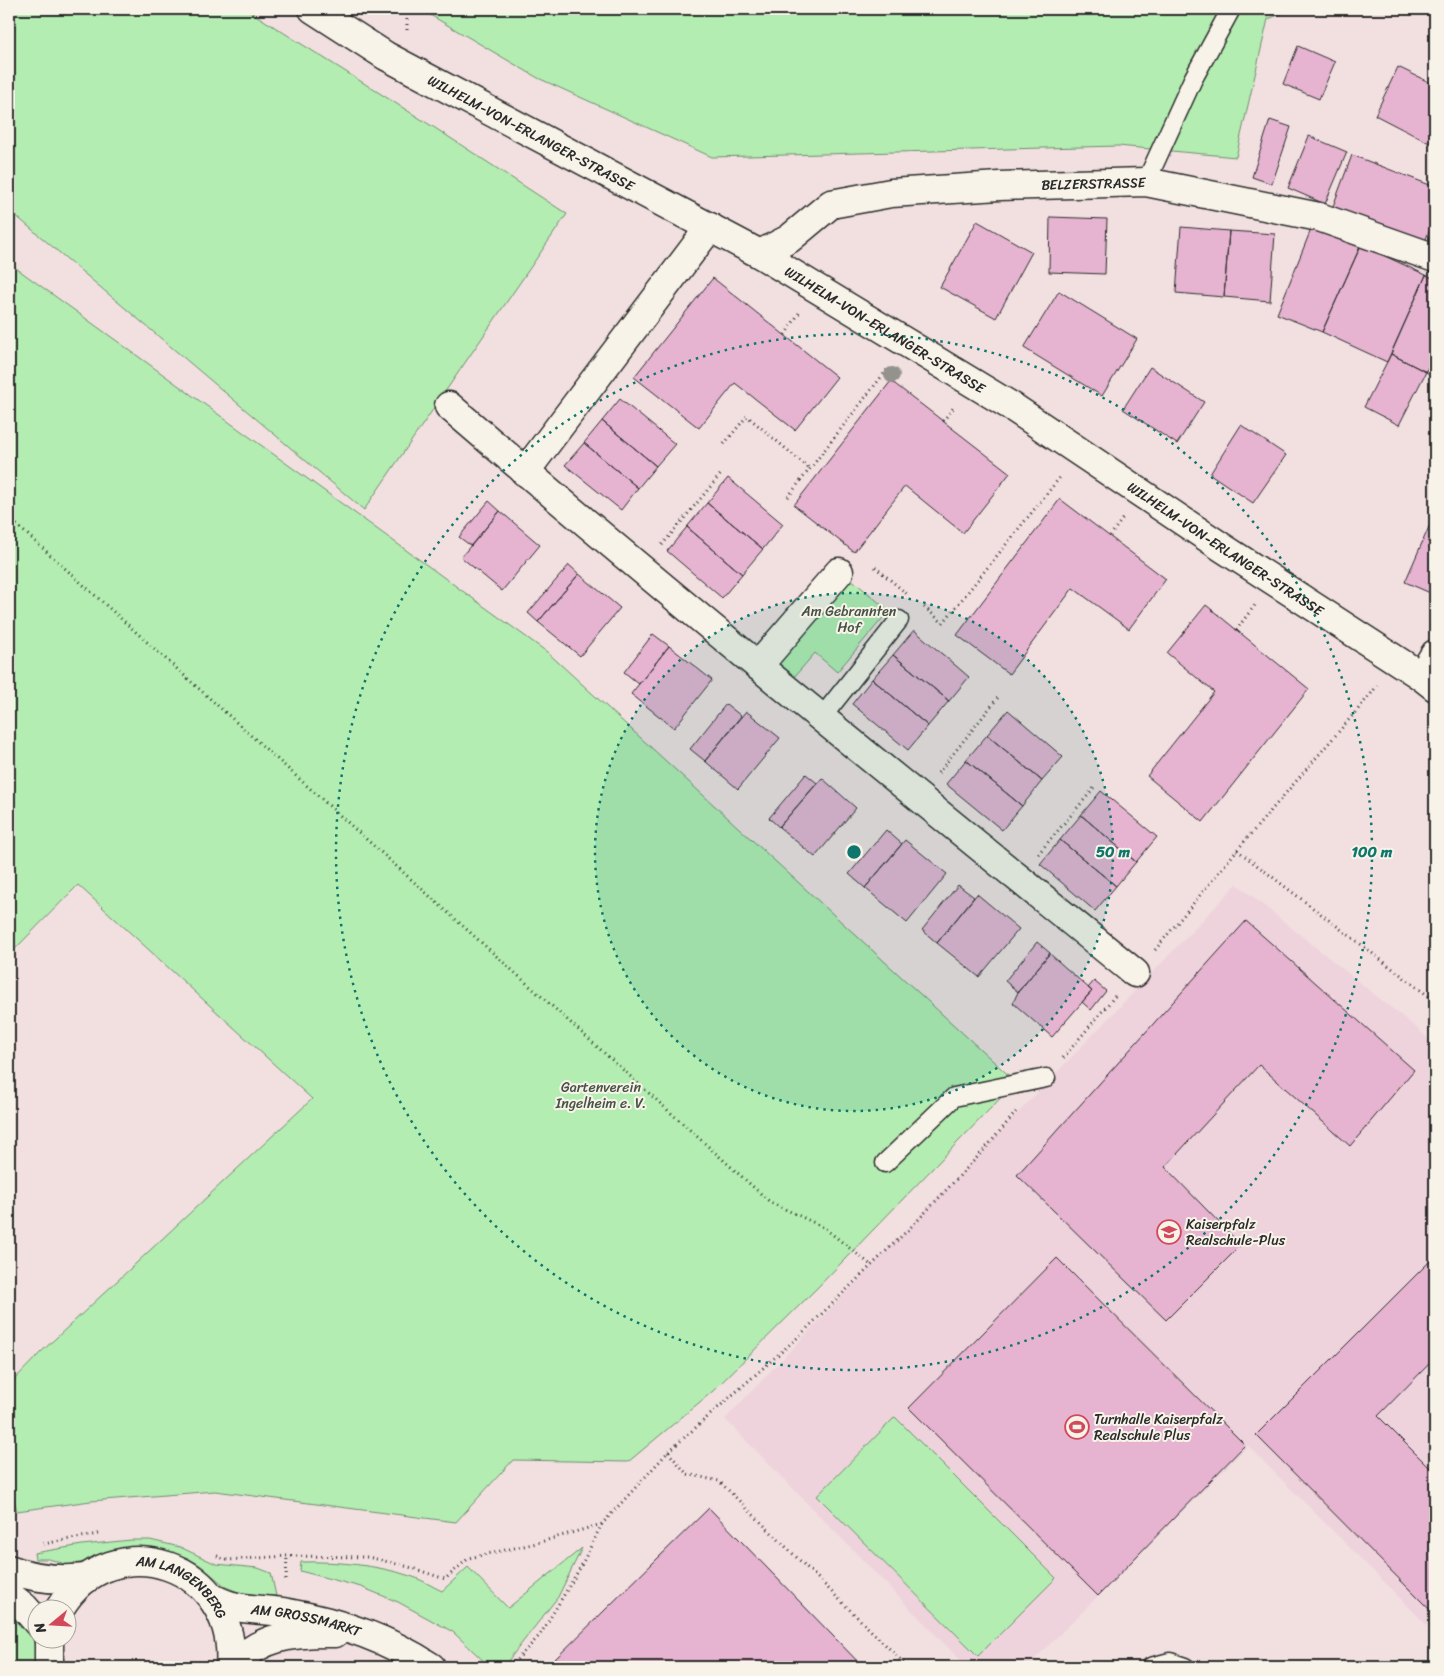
<svg xmlns="http://www.w3.org/2000/svg" width="1444" height="1676" viewBox="0 0 1444 1676" font-family="Sriracha,sans-serif">
  <style>
    .built { fill: #eed3dc }
    .green { fill: #b3edb1; stroke: #6f8c6e }
    .building { fill: #e6b4d1; stroke: #2b2b2b }
    .lines { fill: none; stroke-linecap: round; stroke-linejoin: round }
    .service-casing { stroke: #2b2b2b; stroke-width: 21 }
    .minor-casing { stroke: #2b2b2b; stroke-width: 31 }
    .secondary-casing { stroke: #2b2b2b; stroke-width: 31 }
    .path { stroke: #2b2b2b; stroke-width: 3; stroke-dasharray: 1 4; stroke-linecap: butt }
    .service { stroke: #f7f3e8; stroke-width: 18 }
    .minor { stroke: #f7f3e8; stroke-width: 28 }
    .secondary { stroke: #f7f3e8; stroke-width: 28 }
    .tree { fill: #93928c }
    .ring { fill: none; stroke: #0f766e; stroke-width: 2.5; stroke-dasharray: 2.5 5 }
    .labels { text-anchor: middle; dominant-baseline: central; stroke-width: 4; stroke-linejoin: round; paint-order: stroke }
    .street-label { font-size: 14px; fill: #2b2b2b; stroke: #f7f3e8 }
    .park-label { font-size: 14px; fill: #465246; stroke: #f7f3e8 }
    .poi-label { font-size: 14px; fill: #2b2b2b; stroke: #f7f3e8; text-anchor: start }
    .centre { fill: #0f766e; stroke: #f7f3e8; stroke-width: 2.5 }
    .ring-label { font-size: 15px; text-anchor: middle; font-weight: bold; fill: #0f766e; stroke: #f7f3e8; stroke-width: 4; stroke-linejoin: round; paint-order: stroke }
  </style>
  <rect width="100%" height="100%" fill="#f2e0e1"/>
  <filter id="ink" filterUnits="userSpaceOnUse"><feTurbulence type="fractalNoise" baseFrequency=".02" numOctaves="2"/><feDisplacementMap in="SourceGraphic" scale="10" xChannelSelector="R" yChannelSelector="G"/><feConvolveMatrix kernelMatrix="1 2 1 2 8 2 1 2 1" color-interpolation-filters="sRGB"/></filter>
  <g filter="url(#ink)">
    <path class="built" d="M1237,884l182,146 16,15v588l-187,-187 -221,221h-60l-242,-248z"/>
    <path class="green" d="M9,9h237l189,119 132,86 -203,296 -355,-300z
      M420,9h874l-26,10 -32,138 -118,-11 -406,11 -174,-79z
      M9,263l538,389 469,430 -200,207 -103,102 -85,71 -115,-2 -57,62 -241,-31 -124,10 -74,10 -8,-31v-95l32,-33 271,-253 -234,-214 -69,70z
      M850,578l39,33 -52,61 -22,-19 -21,24 -17,-14z
      M895,1417l161,161 -78,78 -161,-160z
      M131,1540h19l30,7 36,17 42,4 13,5 5,23 -25,-1 -13,-3 -12,-5 -26,-22 -12,-7 -36,-11 -24,1 -22,5 -22,9 -16,3 -19,-6h-14l-1,-6 48,-8z
      M582,1548l-24,49 -54,69 -14,1 -37,-35 -55,-30 -37,-15 -61,-16 1,-9c34,-1 77,3 109,14 11,3 21,10 32,15l26,-24 40,41z
      M9,1614c4,3 9,5 13,9 11,9 16,30 15,44h-28z"/>
    <path class="building" d="M1298,46l37,16 -16,37 -36,-15z
      M1398,67l37,18v61l-60,-31z
      M1270,120l21,7 -19,57 -20,-7z
      M1309,136l38,16 -22,52 -37,-16z
      M1352,155l83,32v29l-11,28 -92,-35z
      M1050,217l57,2 -2,55 -56,-2z
      M977,221l55,31 -36,66 -56,-31z
      M1181,227l48,4 -5,66 -48,-4z
      M1312,227l49,18 -39,87 -45,-18z
      M1229,231l46,3 -5,67 -46,-4z
      M1361,245l65,30 -39,87 -65,-30z
      M1426,275l9,4v73l-9,20 -35,-18z
      M713,278l124,99 -42,53 -60,-47 -36,45 -65,-51z
      M1059,291l78,48 -35,57 -78,-48z
      M1435,352v25l-9,-5z
      M1391,354l35,18 -27,53 -35,-18z
      M1150,367l54,35 -27,42 -54,-35z
      M891,381l119,92 -47,60 -58,-47 -51,66 -60,-47z
      M620,399l55,45 -19,22 -54,-45z
      M602,421l54,45 -18,22 -54,-45z
      M1241,425l45,30 -33,48 -43,-29z
      M584,443l54,45 -17,22 -56,-45z
      M728,478l55,46 -20,25 -56,-46z
      M1060,499l106,80 -37,50 -56,-41 -64,86 -52,-39z
      M489,501l11,10 -29,35 -12,-9z
      M707,503l56,46 -21,25 -55,-47z
      M500,511l40,34 -38,46 -41,-34z
      M1435,513v82l-30,-13z
      M687,527l55,47 -20,24 -55,-47z
      M569,565l10,9 -41,48 -10,-9z
      M579,574l41,34 -40,48 -42,-34z
      M1206,605l103,84 -106,133 -56,-46 67,-84 -47,-39z
      M914,630l55,47 -20,24 -56,-46z
      M653,634l16,12 -30,38 -15,-12z
      M669,646l43,34 -38,48 -43,-34z
      M893,655l56,46 -21,25 -56,-47z
      M872,679l56,47 -20,24 -56,-46z
      M726,704l15,12 -36,45 -15,-12z
      M1008,710l55,47 -21,24 -55,-46z
      M746,711l34,27 -42,51 -33,-28z
      M987,735l55,46 -20,25 -56,-46z
      M966,760l56,46 -20,24 -56,-46z
      M806,774l11,9 -38,44 -10,-9z
      M822,778l34,30 -41,49 -36,-30z
      M1101,791l56,46 -21,25 -55,-47z
      M1081,815l55,47 -20,24 -56,-46z
      M886,830l16,14 -37,44 -16,-14z
      M905,840l42,34 -40,49 -42,-35z
      M1060,840l56,46 -21,25 -55,-47z
      M958,885l16,12 -37,46 -15,-13z
      M977,894l42,35 -40,48 -42,-34z
      M1246,921l168,149 -64,76 -91,-81 -94,102 76,78 -75,75 -149,-145z
      M1037,942l13,11 -32,39 -13,-11z
      M1050,953v1l42,37 -40,46 -39,-34 5,-11z
      M1094,981l12,10 -15,19 -9,-8 10,-11 -4,-3z
      M1435,1256v102l-57,58 57,57v142l-179,-180z
      M1057,1258l188,187 -147,151 -189,-188z
      M709,1508l154,159h-310l-3,-3z"/>
    <g class="lines">
      <g class="service-casing">
        <path id="service" d="M1146,182l47,-103 38,-70
          M822,717l77,-97
          M885,1163l69,-66 92,-19
          M1151,1667l19,-5 15,5"/>
      </g>
      <g class="minor-casing">
        <g id="minor">
          <path id="s1" d="M760,254l29,-15 42,-35 60,-11 108,-7 147,-4 173,35 116,41"/>
          <path d="M449,406c225,194 456,380 686,567"/>
          <path d="M525,472l185,-245"/>
          <path d="M758,666l81,-94"/>
          <path d="M1421,676l14,-22"/>
          <path d="M9,1569c26,10 50,12 78,9"/>
          <path d="M9,1595l15,12 14,16"/>
        </g>
      </g>
      <g class="secondary-casing">
        <g id="secondary">
          <path id="s2" d="M313,9l73,47 374,198 251,152 212,142 198,128 14,11"/>
          <path id="s3" d="M213,1598c23,14 49,10 75,15 51,9 99,25 143,54"/>
          <path id="s4" d="M60,1608c53,-88 179,-43 170,59"/>
          <path d="M49,1667v-29"/>
          <path d="M232,1667c27,-31 63,-35 103,-34"/>
        </g>
      </g>
      <path class="path" d="M407,9v23
        M785,335l14,-22
        M943,421l11,-14
        M724,444l23,-28 63,53
        M788,497l101,-130
        M9,518l761,684 53,25 48,38
        M1110,536l13,-18
        M662,545l59,-71
        M875,567l32,27
        M924,607l19,16 118,-147
        M1236,630l19,-25
        M938,773l62,-78
        M1237,850l198,151
        M1038,854l57,-67
        M1155,950l82,-100 134,-156 6,-9
        M1063,1058l52,-62
        M668,1452l19,22 32,7 189,186
        M43,1544l55,-10
        M217,1556l10,4 60,-4 81,1 41,10 36,12 24,-21 68,-15 65,-19
        M286,1580l1,-24
        M510,1667l30,-32 40,-67 22,-44 66,-72 129,-114 121,-118 66,-70 32,-38"/>
      <use href="#service" class="service"/>
      <use href="#minor" class="minor"/>
      <use href="#secondary" class="secondary"/>
    </g>
    <circle class="tree" cx="892" cy="375" r="8"/>
  </g>
  <circle cx="854" cy="852" r="259" fill="#0f766e" fill-opacity=".12"/>
  <g class="ring">
    <circle cx="854" cy="852" r="259"/>
    <circle cx="854" cy="852" r="518"/>
  </g>
  <defs>
    <g id="school-ring" transform="scale(1.25)"><circle r="9.5" fill="#f7f3e8" stroke="#d1495b" stroke-width="1.5"/><path d="M0-5L7-2L0 1L-7-2ZM-4 1L0 2.5L4 1V4Q0 6-4 4Z" fill="#d1495b"/></g>
    <g id="stadium-ring" transform="scale(1.25)"><circle r="9.5" fill="#f7f3e8" stroke="#d1495b" stroke-width="1.5"/><path d="M0-5a6.5 5 0 1 0 0 10a6.5 5 0 1 0 0-10ZM-3.5-1.8h7v3.6h-7Z" fill="#d1495b"/></g>
  </defs>
  <g fill-rule="evenodd">
    <use href="#school-ring" x="1169" y="1232"/>
    <use href="#stadium-ring" x="1077" y="1427"/>
  </g>
  <g class="labels">
    <g class="street-label">
      <text stroke="none"><textPath href="#s2" startOffset="251">WILHELM-VON-ERLANGER-STRASSE</textPath></text>
      <text stroke="none"><textPath href="#s1" startOffset="351">BELZERSTRASSE</textPath></text>
      <text stroke="none"><textPath href="#s2" startOffset="656">WILHELM-VON-ERLANGER-STRASSE</textPath></text>
      <text stroke="none"><textPath href="#s2" startOffset="1061">WILHELM-VON-ERLANGER-STRASSE</textPath></text>
      <text stroke="none"><textPath href="#s4" startOffset="148">AM LANGENBERG</textPath></text>
      <text stroke="none"><textPath href="#s3" startOffset="96">AM GROSSMARKT</textPath></text>
    </g>
    <g class="park-label">
      <text x="849" y="611">Am Gebrannten<tspan x="849" dy="16">Hof</tspan></text>
      <text x="601" y="1087">Gartenverein<tspan x="601" dy="16">Ingelheim e. V.</tspan></text>
    </g>
    <g class="poi-label">
      <text x="1186" y="1224">Kaiserpfalz<tspan x="1186" dy="16">Realschule-Plus</tspan></text>
      <text x="1094" y="1419">Turnhalle Kaiserpfalz<tspan x="1094" dy="16">Realschule Plus</tspan></text>
    </g>
  </g>
  <circle cx="854" cy="852" r="8" class="centre"/>
  <g class="ring-label">
    <text x="1113" y="857">50 m</text>
    <text x="1372" y="857">100 m</text>
  </g>
  <rect width="1444" height="1676" fill="none" stroke="#f7f3e8" stroke-width="30"/>
  <rect x="15" y="15" width="1414" height="1646" fill="none" stroke="#2b2b2b" stroke-width="2" filter="url(#ink)"/>
  <g transform="translate(52 1624) rotate(252)"><circle r="24" fill="#f7f3e8" stroke="#a5a39c"/>
  <path d="M0-4L9 19L0 12L-9 19Z" fill="#d1495b"/>
  <text y="-8" font-size="14" font-weight="bold" text-anchor="middle" fill="#2b2b2b">N</text>
  </g>
</svg>
